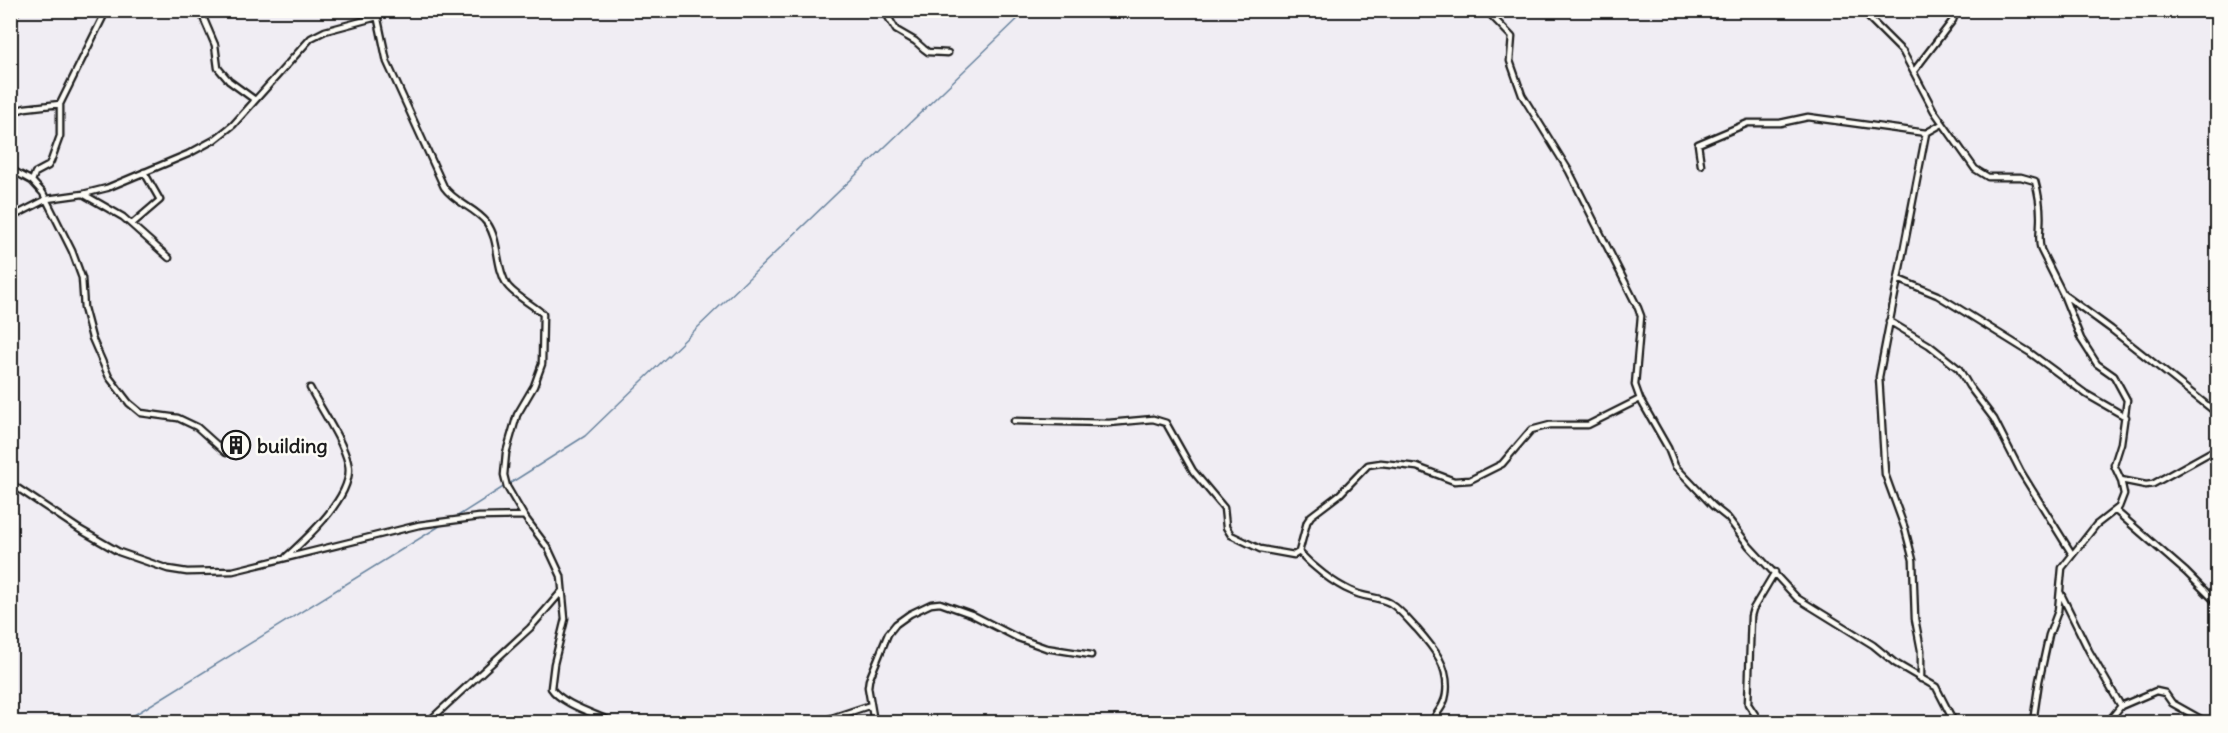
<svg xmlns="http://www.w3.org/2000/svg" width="2228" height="733" viewBox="0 0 2228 733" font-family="Delius,sans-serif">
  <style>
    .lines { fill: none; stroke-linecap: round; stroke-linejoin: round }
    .stream { stroke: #69849f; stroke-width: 1.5 }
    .minor-casing { stroke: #1c1c1c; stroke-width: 9 }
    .highway-casing { stroke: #1c1c1c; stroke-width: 11 }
    .minor { stroke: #fdfcf7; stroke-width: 4.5 }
    .highway { stroke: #fdfcf7; stroke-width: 7 }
    .labels { text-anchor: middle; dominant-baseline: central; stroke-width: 5; stroke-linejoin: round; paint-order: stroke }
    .poi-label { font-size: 20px; font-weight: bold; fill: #1c1c1c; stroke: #fdfcf7; text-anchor: start }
  </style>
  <rect width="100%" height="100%" fill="#f0edf3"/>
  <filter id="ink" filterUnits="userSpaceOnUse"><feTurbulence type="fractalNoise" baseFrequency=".0167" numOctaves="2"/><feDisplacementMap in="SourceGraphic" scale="12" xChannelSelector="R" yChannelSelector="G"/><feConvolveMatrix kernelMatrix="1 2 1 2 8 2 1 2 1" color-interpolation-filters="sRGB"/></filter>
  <g filter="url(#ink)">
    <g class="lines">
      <path class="stream" d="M2202,10l16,20
        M509,484l76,-48 442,-426
        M453,519l52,-33
        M123,722l320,-198"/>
      <g class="minor-casing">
        <path id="minor" d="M200,10l15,35 3,23 11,13 26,19
          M376,10l11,52 57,125c11,16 32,21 43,36 13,18 8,43 20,62 7,10 26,20 36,29l-1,50 -8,22 -17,29 -11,38 -2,22 3,12 17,29 24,32 13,28 4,43 -11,45 -3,24c10,16 45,26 61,34
          M884,10l12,20 19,11 9,8 4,3 20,1
          M1486,10l26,27 -2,24 12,34 47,76 69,137 3,8 -6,69 5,14 28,49 7,18 38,40 15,12 21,28 48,52 76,47 22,18 41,24 18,35
          M1861,10l42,42 31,59 41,58 13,8h33l14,4c4,14 6,30 5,44 0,9 -2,16 1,25l22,44 18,45 16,25 17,12 13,24 -6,43 -7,22 7,15 3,14 -5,13 -23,18 -34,43 -4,43 -9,24 -10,46 -6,41
          M1914,71l39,-51 3,-10
          M10,113l15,-5 35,-4
          M1701,165l-3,-21 50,-21h32l28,-6 118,16 16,-9
          M10,169l22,12 11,12 29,58 10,27 2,30 8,30 17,39 20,26 12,10 37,5 19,9 29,26
          M32,181l3,-8 13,-7 3,-5 9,-25v-32l43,-87v-7
          M83,194l40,23 46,41
          M10,218l37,-19 36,-5 24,-6 81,-34 26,-14 19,-15 78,-87 14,-7 52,-14
          M132,224l28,-24 -16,-28
          M1898,279l39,16 18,11 74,46 57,42 40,23
          M2063,294l48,35 107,85
          M1889,321l40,24 30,24 10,17 25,33 27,53 51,82
          M1014,421l95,2 44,-4 13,4 27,48 31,37 2,19 5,8 29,14 34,6 5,-3 8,-30 4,-6 29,-22 28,-29 13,-2 36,4 37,14 16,-1 32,-16 29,-34 19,-5h38l52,-26
          M2121,480l25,5 7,-1 65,-36
          M10,483l69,46 40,23 49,17 19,3 46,-1 186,-46 60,-8 45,-1
          M2116,511l70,61 32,32
          M1299,552c14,15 34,31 52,39 13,7 26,5 39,12 11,7 18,17 27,26 16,18 33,38 29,65 -1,11 -9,19 -15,28
          M286,557c21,-19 70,-63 62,-94 -5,-22 -27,-54 -38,-75
          M2060,592l29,59 32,55
          M1921,679v-29l-6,-31 -2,-59 -8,-31 -20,-55 -6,-97 47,-244
          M428,722l102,-94 32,-37
          M820,722l51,-17
          M874,722l-6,-35 1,-7 19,-46 8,-10 14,-10 21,-10 9,-1 31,11 47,24 28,10 45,7
          M1760,722l-12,-18 3,-88 2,-7 22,-37
          M2108,722l13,-16 35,-15 9,2 7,10 34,19"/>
      </g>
      <g class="highway-casing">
        <path id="highway" d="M10,14l7,-4"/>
      </g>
      <use href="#minor" class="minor"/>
      <use href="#highway" class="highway"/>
    </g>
  </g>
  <defs>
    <g id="building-ring" transform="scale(1.5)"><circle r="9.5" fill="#fdfcf7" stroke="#1c1c1c" stroke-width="1.5"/><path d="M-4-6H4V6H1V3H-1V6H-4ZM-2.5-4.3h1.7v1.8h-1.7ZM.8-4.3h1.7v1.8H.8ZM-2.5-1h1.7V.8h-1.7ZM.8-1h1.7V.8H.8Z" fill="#1c1c1c"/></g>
  </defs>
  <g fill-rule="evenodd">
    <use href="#building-ring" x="236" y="445"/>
  </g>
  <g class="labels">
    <g class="poi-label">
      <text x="257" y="445">building</text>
    </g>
  </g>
  <rect width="2228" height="733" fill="none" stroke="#fdfcf7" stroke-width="36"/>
  <rect x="18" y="18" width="2192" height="697" fill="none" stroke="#1c1c1c" stroke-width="2" filter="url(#ink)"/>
</svg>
